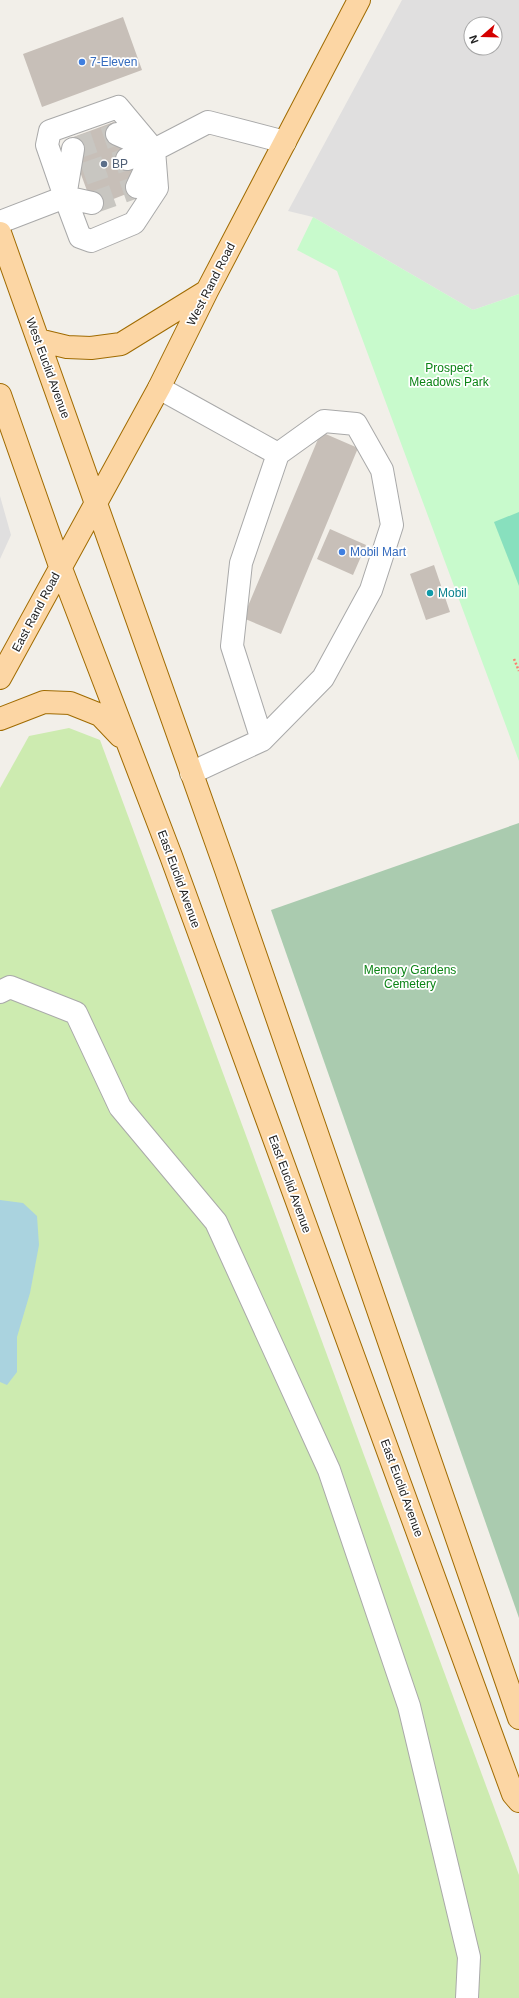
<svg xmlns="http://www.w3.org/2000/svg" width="519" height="1998" viewBox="0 0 519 1998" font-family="Arial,sans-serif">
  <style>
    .residential { fill: #e0dfdf; fill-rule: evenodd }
    .grass { fill: #cdebb0 }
    .cemetery { fill: #aacbaf }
    .park { fill: #c8facc }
    .pitch { fill: #88e0be }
    .water { fill: #aad3df }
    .building { fill: #c7bfb8 }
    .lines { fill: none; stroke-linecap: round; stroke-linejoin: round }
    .minor-tunnel { stroke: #c8c6c1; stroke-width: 22; stroke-dasharray: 22 11; stroke-linecap: butt }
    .minor-casing { stroke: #a9a9a9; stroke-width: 24 }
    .major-casing { stroke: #a06b00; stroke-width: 24 }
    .path { stroke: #fa8072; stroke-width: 2.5; stroke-dasharray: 2 2; stroke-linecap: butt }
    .minor { stroke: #fff; stroke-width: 22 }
    .major { stroke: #fcd6a4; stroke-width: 22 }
    .shop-dot { fill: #3f7fe0; stroke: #fff; stroke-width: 1.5 }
    .service-dot { fill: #5c6f8a; stroke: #fff; stroke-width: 1.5 }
    .culture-dot { fill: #0f9aa8; stroke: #fff; stroke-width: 1.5 }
    .labels { text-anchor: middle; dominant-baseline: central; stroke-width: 3.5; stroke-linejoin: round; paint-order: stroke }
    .shop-label { font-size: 12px; fill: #366cbe; stroke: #fff; text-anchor: start }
    .service-label { font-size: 12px; fill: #4e5e75; stroke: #fff; text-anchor: start }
    .street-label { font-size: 12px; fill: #222; stroke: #fff }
    .park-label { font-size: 12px; fill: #0c8416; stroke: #fff }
    .culture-label { font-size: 12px; fill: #0d838f; stroke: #fff; text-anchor: start }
  </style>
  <rect width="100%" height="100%" fill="#f2efe9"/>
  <path class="residential" d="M402,0h117v294l-46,16 -160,-93 -25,-6zM471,24h24v24h-24z
    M0,496l11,39 -11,24z"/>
  <path class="grass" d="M69,728l31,12 419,1135v123h-519v-1210l29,-52z"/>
  <path class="cemetery" d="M519,823v795l-248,-708z"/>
  <path class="park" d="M313,217l160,93 46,-16v467l-182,-490 -40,-21z"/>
  <path class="pitch" d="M519,512v74l-25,-64z"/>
  <path class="water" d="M0,1200l23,3 14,13 2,29 -9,48 -13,44v35l-10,13 -7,-3z"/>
  <path class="building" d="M123,17l19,53 -100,37 -19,-53z
    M114,122l25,67 -46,18 -25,-68z
    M321,432l37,16 -77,186 -38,-16z
    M330,529l36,16 -13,30 -36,-16z
    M434,565l16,47 -24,8 -16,-46z"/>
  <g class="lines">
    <path class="minor-tunnel" d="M73,149l44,-15
      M84,174l43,-15
      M92,203l45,-16"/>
    <g class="minor-casing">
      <path id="minor" d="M117,134l32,14
        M73,149l-8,48 15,40 11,4 43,-18 23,-35 -3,-38
        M127,159l27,-9
        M137,187l17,-36
        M65,197l27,6
        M0,222l65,-25 -18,-52 3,-14 68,-24 36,43 54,-28 77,20
        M159,388l119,66 -37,109 -9,83 30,94 -71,33
        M262,740l61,-62 48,-88 21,-65 -10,-55 -26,-46 -32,-3 -46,33
        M0,992l10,-5 66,26 44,94 96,115 113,248 80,236 60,251 -2,41"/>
    </g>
    <g class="major-casing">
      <path id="major" d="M0,233l225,634 294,851
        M38,340l29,7 24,1 30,-4 86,-53
        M0,395l60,171 111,290 342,938 6,7
        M0,678l159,-290 48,-97 152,-291
        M0,719l44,-17 26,1 30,12 20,21"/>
    </g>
    <path class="path" d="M514,659l5,12"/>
    <use href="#minor" class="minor"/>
    <use href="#major" class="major"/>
  </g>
  <g class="shop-dot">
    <circle cx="82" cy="62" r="4"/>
    <circle cx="342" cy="552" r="4"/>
  </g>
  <circle class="service-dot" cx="104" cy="164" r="4"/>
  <circle class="culture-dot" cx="430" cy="593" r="4"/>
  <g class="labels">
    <g class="shop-label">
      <text x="90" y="62">7-Eleven</text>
      <text x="350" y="552">Mobil Mart</text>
    </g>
    <g class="service-label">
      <text x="112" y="164">BP</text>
    </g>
    <g class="street-label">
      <text transform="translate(211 284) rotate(-63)">West Rand Road</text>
      <text transform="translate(48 368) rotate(70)">West Euclid Avenue</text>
      <text transform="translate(36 612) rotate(-62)">East Rand Road</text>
      <text transform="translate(179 879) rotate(70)">East Euclid Avenue</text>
      <text transform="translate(290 1184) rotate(70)">East Euclid Avenue</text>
      <text transform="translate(402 1488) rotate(70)">East Euclid Avenue</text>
    </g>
    <g class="park-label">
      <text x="449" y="368">Prospect<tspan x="449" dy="14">Meadows Park</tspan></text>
      <text x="410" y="970">Memory Gardens<tspan x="410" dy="14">Cemetery</tspan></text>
    </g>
    <g class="culture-label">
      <text x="438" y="593">Mobil</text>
    </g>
  </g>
  <g transform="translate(483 36) rotate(250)"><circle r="19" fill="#ffffff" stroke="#a7a7a7"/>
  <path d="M0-3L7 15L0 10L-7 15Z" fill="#d40000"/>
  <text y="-6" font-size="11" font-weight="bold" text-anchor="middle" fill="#222222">N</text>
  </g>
</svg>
